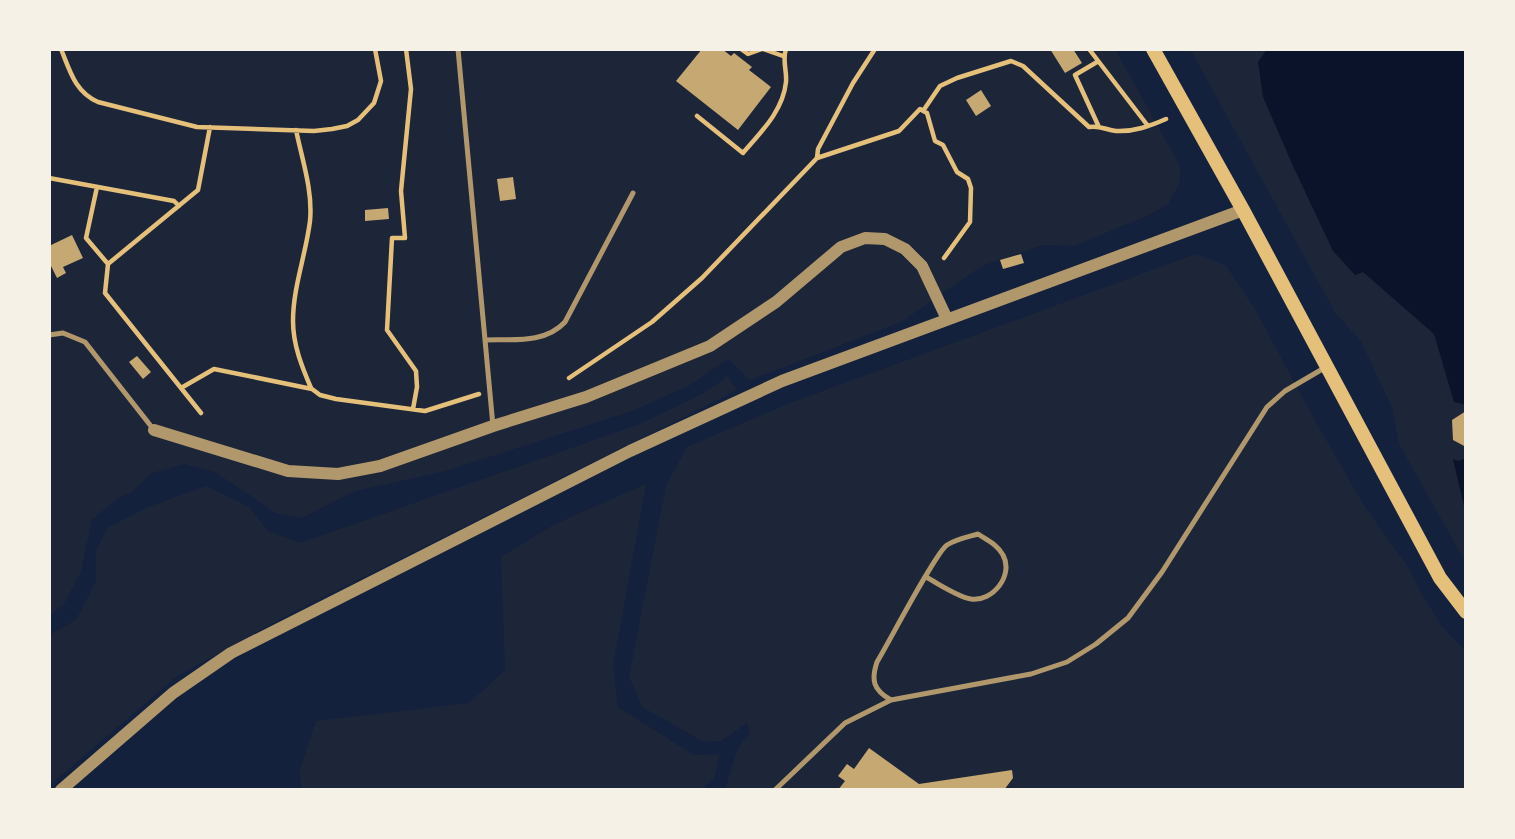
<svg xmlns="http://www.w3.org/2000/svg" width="1515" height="839" viewBox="0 0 1515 839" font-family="Barlow,sans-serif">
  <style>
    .green { fill: #1d2539 }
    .water { fill: #0b132b }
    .building { fill: #c6a872 }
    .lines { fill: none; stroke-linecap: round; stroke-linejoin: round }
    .path { stroke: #e5c07b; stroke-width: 4.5 }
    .service { stroke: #b1986c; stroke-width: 5 }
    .tertiary { stroke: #b1986c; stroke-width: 12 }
    .secondary { stroke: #e5c07b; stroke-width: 14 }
  </style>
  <rect width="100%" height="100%" fill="#14213d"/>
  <path class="green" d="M49,49h1066l66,119 -2,17 -11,19 -21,12 -73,30 -31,-1 -61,21 -81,56 -151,58 -22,-21 -38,26 -58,26 -186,60 -91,20 -53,27 -26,-5 -61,-41 -31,-8 -32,9 -20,19 -16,7 -24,21 -11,51 -17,33 -15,12z
    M1190,49h276v514l-67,-119 -6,-34 -32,-69 -25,-27z
    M1196,254l30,12 29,43 59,110 51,88 43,60 16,31 19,30 23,23v139h-745l5,-4 12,-38 12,-15 -3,-10 -26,18 -17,1 -62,-35 -13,-30 37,-191 21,-39 103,-44z
    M728,376l9,14 -444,222 -117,65 -127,109v-151l27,-15 20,-39v-30l11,-23 41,-21 58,-21 43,21 19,24 32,12 340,-119 64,-31z
    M646,484l-33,182 5,41 76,48 26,-1 -6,24 -13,12h-399l-3,-17 17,-52 153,-18 36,-33 -4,-113 54,-33z"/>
  <path class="water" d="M1267,49h199v356l-12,-3 -20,-68 -71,-62 -8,3 -22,-24 -40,-85 -30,-69 -5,-35z
    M1466,458v57l-13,-56 6,2z"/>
  <path class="building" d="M702,49h20l9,7 3,-3 18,14 -3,3 22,17 -33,43 -62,-49z
    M1050,49h23l9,14 -17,10z
    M981,90l10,16 -15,10 -10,-16z
    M513,177l3,22 -16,2 -3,-22z
    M388,208l1,11 -24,2v-11z
    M72,235l11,23 -20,9 3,6 -9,5 -8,-16v-16z
    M1021,254l3,9 -21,6 -3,-9z
    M137,356l14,16 -8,7 -14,-17z
    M1466,411v36l-13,-7 -1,-20z
    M869,748l50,36 93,-14 1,8 -9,12h-166l7,-9 -7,-5 9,-12 7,5z"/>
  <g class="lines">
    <path class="path" d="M61,49c9,22 14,43 37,53l99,25 117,4 18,-2 15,-3 11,-6 16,-17 7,-22 -6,-32
      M406,49l5,40 -10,102 4,47h-13l-5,92 29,41 1,16 -4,22
      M741,49l7,5 14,-5
      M763,49l20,7
      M1089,49l59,77
      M1097,62l-22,13 23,50
      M923,111l17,-25 17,-8 54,-17 12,5 66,61c11,-2 17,3 27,4 18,1 34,-5 50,-12
      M697,116l46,37c18,-21 40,-42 43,-71 1,-12 -4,-22 0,-33
      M296,130c6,29 17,61 14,91 -4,33 -17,66 -17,100 0,24 9,46 18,67
      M817,158l1,-9 35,-66 22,-34
      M49,178l125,23 5,5
      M97,187l-11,51 22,26
      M569,378l83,-56 50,-44 115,-120 82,-27 21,-22 7,4 8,28 8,4 14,27 11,7 3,9 -1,34 -26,36
      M181,388l33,-19 98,20 8,6 16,4 89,12 54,-17
      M201,413l-96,-120 3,-29 90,-74 12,-63"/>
    <path class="service" d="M458,49l35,377
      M49,335l14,-2 22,9 69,88
      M485,340c27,-1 60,4 80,-18l68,-129
      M891,700c-18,-10 -20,-20 -14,-38 11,-18 59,-110 70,-117 9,-6 20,-8 31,-11 9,6 20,11 25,21 11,20 -10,47 -32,44 -15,-3 -32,-15 -45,-22
      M775,790l70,-67 46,-23 140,-26 36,-12 29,-18 32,-26 34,-46 105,-165 18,-16 41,-24"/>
    <path class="tertiary" d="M154,430l134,41 50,3 42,-8 113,-40 93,-29 124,-51 66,-44 65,-55 24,-9 20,1 20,10 17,17 25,53
      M61,790l112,-97 58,-40 399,-202 152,-70 461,-171"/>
    <path class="secondary" d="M1153,49l90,161 197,368 26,34"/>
  </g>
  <rect width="1515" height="839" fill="none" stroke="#f6f1e7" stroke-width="102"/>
</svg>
